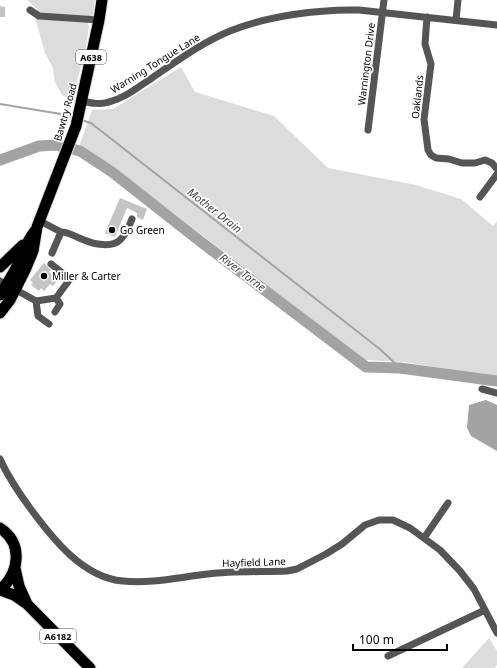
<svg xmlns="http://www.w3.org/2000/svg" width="497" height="668" viewBox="0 0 497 668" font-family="'Noto Sans',sans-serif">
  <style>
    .green { fill: #dcdcdc }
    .water { fill: #a3a3a3 }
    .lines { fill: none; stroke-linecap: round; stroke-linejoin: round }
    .stream { stroke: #a3a3a3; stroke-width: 2 }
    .river { stroke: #a3a3a3; stroke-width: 11 }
    .building { fill: #c4c4c4 }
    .highway-casing { stroke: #dbdbdb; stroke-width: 13 }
    .minor { stroke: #555; stroke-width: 7 }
    .highway { stroke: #000; stroke-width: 11 }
    .poi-dot { fill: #000; stroke: #fff; stroke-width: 1.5 }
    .labels { text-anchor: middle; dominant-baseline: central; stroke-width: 3.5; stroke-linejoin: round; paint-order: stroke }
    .shield { fill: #fff; stroke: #4c4c4c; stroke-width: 1 }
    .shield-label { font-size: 9px; font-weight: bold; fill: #000 }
    .street-label { font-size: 10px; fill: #000; stroke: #fff }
    .poi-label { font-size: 10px; fill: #000; stroke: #fff; text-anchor: start }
    .water-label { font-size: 11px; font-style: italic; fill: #444; stroke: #fff }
  </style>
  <rect width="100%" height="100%" fill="#fff"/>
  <path class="green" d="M27,0h68l-2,14 -5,10 1,3 -3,20 -14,54 -10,-6 -7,-13 -2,-14 -8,-15 -10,-36 3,-7z
    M181,67l14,25 79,24 54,52 88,17 45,14 32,27 4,-5v156l-93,-15 -39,-2 -260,-199 -26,-14 13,-37 21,-1z
    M489,638l8,13v14l-3,3h-32z"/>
  <path class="water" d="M486,400l11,5v46l-26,-15 -4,-8 2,-23z"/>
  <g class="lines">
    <path class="stream" d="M0,104l61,10 14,4
      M81,120l10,3 290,227 19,18"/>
    <path class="river" d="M0,160l39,-14 17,-1 24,6 32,21 89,70 165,125 34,1 97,13"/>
  </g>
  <path class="building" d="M0,6l5,1v10h-5z
    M120,198l27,11 -4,11 -6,-3v-4l-10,-5 -12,29 -10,-4z
    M44,263l7,7 -2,2 9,8 -5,6 -3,-2 -6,7 -3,-3 -2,3 -8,-6 2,-2 -3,-3z"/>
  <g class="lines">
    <g class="highway-casing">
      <path id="highway" d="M0,267l23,-22
        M0,295c7,-11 14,-22 19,-33 5,-12 8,-21 16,-31
        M0,313l10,-13 16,-32 7,-17 4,-24 39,-101 23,-106 3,-20
        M0,528c24,16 19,45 0,62
        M15,568l4,18 8,18
        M0,590l14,5 13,9 63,64"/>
    </g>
    <path class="minor" d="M30,10l9,6 60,4
      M427,17l-2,27 6,20 -7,55 4,31 3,5 5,3 13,1 13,4h13l10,-3 7,3 5,6
      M456,20l2,-20
      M82,101c9,2 18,4 27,1 16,-4 29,-15 43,-24 25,-17 49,-35 78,-47 37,-15 89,-22 129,-21l138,15
      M368,130l16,-130
      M480,197l17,-23
      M40,221l21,11 -9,21
      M61,232c8,0 15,5 23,8 9,4 28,8 36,0 6,-5 9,-14 12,-21
      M51,264l19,15 -14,19
      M0,281l36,20 20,-3 4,6 -5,8
      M36,301l2,15 11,8
      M482,389l15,4
      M0,459c8,18 19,34 30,49 22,30 53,70 93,73 28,3 57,-4 85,-7 26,-3 53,-2 79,-3l10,-2 29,-15 16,-10 23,-19 14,-5h14l17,8 30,22 20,21 14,18 23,44
      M424,538l24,-35
      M388,656l97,-46"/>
    <use href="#highway" class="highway"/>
  </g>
  <g class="poi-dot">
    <circle cx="112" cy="230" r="4"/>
    <circle cx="44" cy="276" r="4"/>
  </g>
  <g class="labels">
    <g class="shield">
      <rect x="76" y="50" width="30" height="14" rx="3"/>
      <rect x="40" y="629" width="36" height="14" rx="3"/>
    </g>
    <g class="shield-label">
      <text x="91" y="57">A638</text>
      <text x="58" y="636">A6182</text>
    </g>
    <g class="street-label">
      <text transform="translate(155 63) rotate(-32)">Warning Tongue Lane</text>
      <text transform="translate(366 64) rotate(-83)">Warnington Drive</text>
      <text transform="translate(417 97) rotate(-84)">Oaklands</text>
      <text transform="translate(65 112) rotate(-74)">Bawtry Road</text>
      <text transform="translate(254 562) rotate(-2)">Hayfield Lane</text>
    </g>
    <g class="poi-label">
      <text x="120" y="230">Go Green</text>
      <text x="52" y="276">Miller &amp; Carter</text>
    </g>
    <g class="water-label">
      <text transform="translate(215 210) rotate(38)">Mother Drain</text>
      <text transform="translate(243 272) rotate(37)">River Torne</text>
    </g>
  </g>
  <path d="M353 644v6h94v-6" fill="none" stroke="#000000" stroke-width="2"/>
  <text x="359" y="644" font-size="12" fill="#000000" stroke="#ffffff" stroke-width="3" paint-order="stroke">100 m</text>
</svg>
